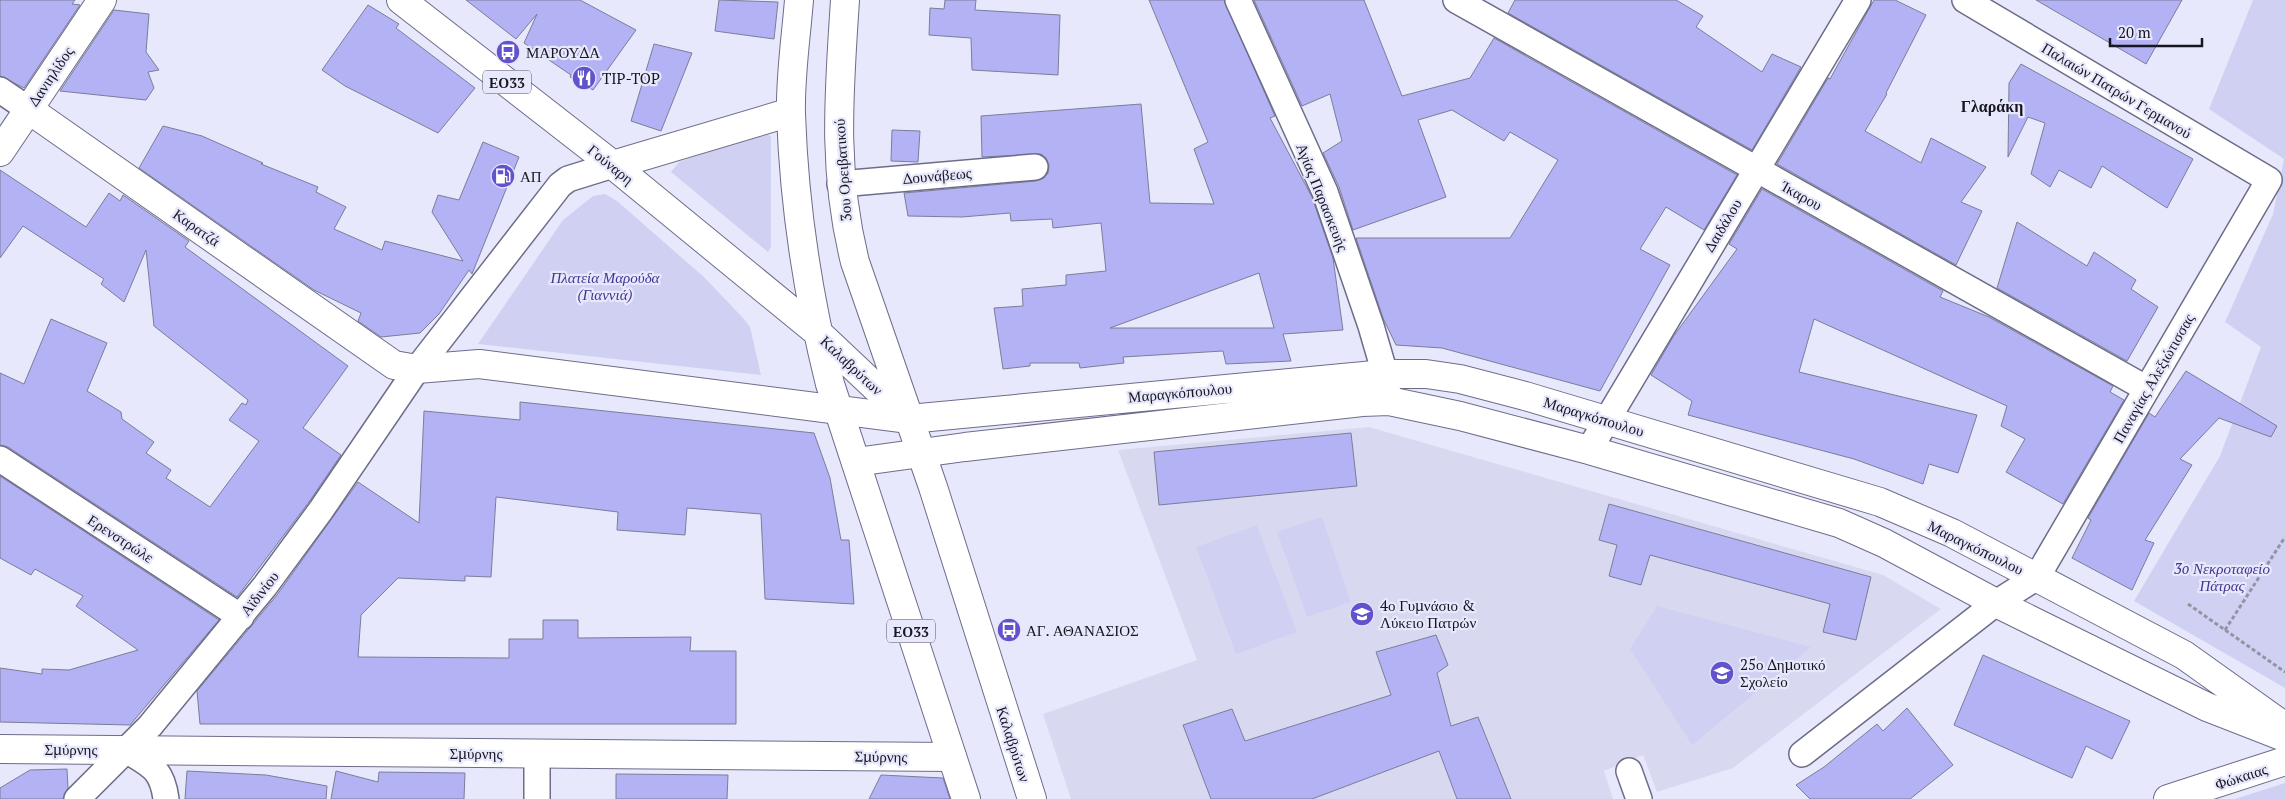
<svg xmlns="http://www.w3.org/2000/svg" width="2285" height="799" viewBox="0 0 2285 799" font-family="'PT Serif',serif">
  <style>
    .built { fill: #d8d9f0 }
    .green { fill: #d0d1f2 }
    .building { fill: #b2b2f4; stroke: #7c7c9a; fill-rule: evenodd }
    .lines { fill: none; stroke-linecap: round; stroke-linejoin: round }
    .street-casing { stroke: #6d6d8a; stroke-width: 28 }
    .secondary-casing { stroke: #6d6d8a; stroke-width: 30 }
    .primary-casing { stroke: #6d6d8a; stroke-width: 30 }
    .path { stroke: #9393a4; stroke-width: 3; stroke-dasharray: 4 2.5; stroke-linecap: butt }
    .street { stroke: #fff; stroke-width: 25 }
    .secondary { stroke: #fff; stroke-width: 28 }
    .primary { stroke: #fff; stroke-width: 28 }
    .labels { text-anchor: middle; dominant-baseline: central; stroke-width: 4.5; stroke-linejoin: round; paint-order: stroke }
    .shield { fill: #e8e8fd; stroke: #555563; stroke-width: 1 }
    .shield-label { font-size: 14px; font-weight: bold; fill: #161621 }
    .poi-label { font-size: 15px; fill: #161621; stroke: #e8e8fd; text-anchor: start }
    .street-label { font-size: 15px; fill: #161621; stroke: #e8e8fd }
    .park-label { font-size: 15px; font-style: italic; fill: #423491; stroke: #e8e8fd }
    .neighbourhood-label { font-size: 16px; font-weight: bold; fill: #161621; stroke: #e8e8fd }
  </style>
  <rect width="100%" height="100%" fill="#e8e8fd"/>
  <path class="built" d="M1369,427l514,148 58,34 -208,159 -76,24 -14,-37 -39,16 9,28h-542l-28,-85 154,-54 -79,-210z"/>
  <path class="green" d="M2253,0h32v688l-151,-87 86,-145 41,-109 -36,-25 48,-108 11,-55 -75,-50z
    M763,133l8,3v111l-3,5 -97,-80 8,-10z
    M605,194l12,7 88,77 39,41 6,8 11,48 -283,-31 85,-124 30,-24z
    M1322,517l29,85 -44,15 -30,-85z
    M1257,525l40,107 -61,22 -40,-107z
    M1657,606l154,41 -119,98 -62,-96z
    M2285,783v16h-50z"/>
  <path class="building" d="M0,0h75l-3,4 8,1 -56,83 -24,-12z
    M466,0h114l56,30 -43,60 -23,-13 1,-2 -47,-32 13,-29 -21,25z
    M719,0l59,2 -4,37 -59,-8z
    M945,0h31l-1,10 85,5 -2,60 -86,-5 -1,-32 -42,-3 1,-27 14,1z
    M1149,0h75l51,116 -5,2 42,79 21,61 10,72 -60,4 8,27 -65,3 -3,-13 -100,6 1,6 -44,5 -1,-5h-49v3l-27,3 -9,-61 29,-2 -1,-17 44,-4v-10l40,-4 -5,-48 -48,5 -1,-9 -41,2 -1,-8 -48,4 -54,-1 -4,-23 132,-12 8,-3 4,-5 1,-8 -3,-7 -5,-4 -59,3 -1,-41 160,-12 9,99 64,1 -20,-55 14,-7zM1259,273l15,55h-164z
    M1254,0h110l38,96 68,-18 24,-40 243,137 -33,55 -38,-23 -26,42 30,16 -70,126 -158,-43 -46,-3 -13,-27 -27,-80h154l48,-78 -48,-28 -6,9 -52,-31 -34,10 28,77 -93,33 -14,-43 -16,-34 19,-12 -12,-47 -28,12z
    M1515,0h161l27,16 -7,11 66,45 10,-18 29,13 -49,83 -244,-137z
    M1874,0h21l31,15 -40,78 1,1 -22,37 56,32 10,-25 55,29 -25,35 21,9 -26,54 -179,-101 51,-86 2,1z
    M2036,0h146l-36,64z
    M368,5l31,19 -3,4 79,60 -37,45 -93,-47 -23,-16z
    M114,10l35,4 -3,38 13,18 -11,2 6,16 -8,12 -86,-9z
    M654,44l38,9 -31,78 -30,-10z
    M2021,64l172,95 -26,49 -65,-42 -11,22 -32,-18 -9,17 -19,-13 14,-51 -17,-6 -20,40 1,-74z
    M163,126l39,10 61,27 -2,1 57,23 -2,5 30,15 -12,22 48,21 3,-9 78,20 -31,-49 6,-17 21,5 24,-58 36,15 -47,117 -3,-4 -30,44 -19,19 -39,4 -23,-16 3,-8 -47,-23 -175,-122z
    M892,130l28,1 -2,31 -27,-1z
    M0,170l86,57 23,-34 11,8 3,-6 66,46 -4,6 163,119 -45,62 38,27 -32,47 -72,95 -229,-150 -8,-2v-72l24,11 27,-65 56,24 -20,48 34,21 1,7 32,23 -8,11 25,17 -5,8 44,29 49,-66 -30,-21 13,-17 4,2 2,-5 -94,-74 -8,-76 -22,52 -23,-18 3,-5 -81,-53 -23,32z
    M1762,189l181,102 -3,6 49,20 124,69 -3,6 14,8 -61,104 -57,-32 19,-33 -24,-13 6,-20 -193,-87 -15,53 178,43 -19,58 -29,-9 -6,20 -69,-25 -166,-44 4,-14 -41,-26 22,-38 64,-88 -8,-5z
    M2017,222l70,44 7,-14 42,28 -5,9 27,18 -31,54 -130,-73z
    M2186,371l91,55 -6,11 -52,-19 -39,41 12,6 -47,75 9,3 -22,47 -60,-32 19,-38 -3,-2 61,-105 6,4z
    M520,402l294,31 16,45 11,62h8l5,64 -89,-5 -4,-85 -74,-6 -2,27 -68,-5 1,-18 -122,-15 -5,80 -26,-1v5l-67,-3 -37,37 -3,42 151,1v-19h34v-19h35v18l113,-1 -1,14h46v73h-536l-3,-33 80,-96 81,-113 61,41 5,-112 96,9z
    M1351,433l6,53 -198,19 -5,-53z
    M0,476l219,144 -89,105 -130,-3v-54l42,6v-5l27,1 69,-20 -62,-44 7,-10 -48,-27 -4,6 -31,-17z
    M1609,504l262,73 -15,63 -33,-8 7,-28 -180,-49 -9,30 -32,-9 8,-31 -18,-5z
    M1436,635l12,30 -11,8 14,53 27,-9 33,82h-54l-18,-48 -127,48h-101l-28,-74 49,-16 13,32 146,-46 -15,-43z
    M1983,655l147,66 -18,38 -26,-13 -14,32 -118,-53z
    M1907,708l46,57 -43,34h-100l-14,-14 28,-18 53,-43 6,7z
    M67,769l1,19 -5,11h-63v-11l30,-18z
    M187,771l79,4 61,11 -1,13h-141z
    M336,771l42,11 1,-10 86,1 -1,26h-133z
    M616,774l112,1 -1,24h-111z
    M881,775l62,3 7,21h-81z"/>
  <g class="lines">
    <g class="street-casing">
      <path id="street" d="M1238,0l87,192 46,134 14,48 3,20
        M1456,0l691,389
        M0,90l28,19
        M840,184l195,-17
        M1589,450l269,-450
        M0,459l241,158
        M126,750c24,15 36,18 40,49
        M1802,754l194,-151 41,-26 232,-397 -304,-180
        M1629,771l10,28
        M77,799l73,-73 115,-140 56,-76 96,-141 143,-184 8,-6 45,-14
        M537,799v-46"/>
    </g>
    <g class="secondary-casing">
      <path id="secondary" d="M28,109l366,256 23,4 62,-5 430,55 476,-45h41l34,5 65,17 355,106 72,31 232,122 101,72
        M0,152l102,-152
        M856,462l109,-15 397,-45 27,-1 71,15 129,34 250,73 45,20 112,60 211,104 77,30
        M0,749l952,8
        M2168,799l117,-38"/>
    </g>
    <g class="primary-casing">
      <path id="primary" d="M401,0l212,165 204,167 88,83
        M799,0c-3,38 -9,76 -8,114 3,91 17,182 39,270l136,415
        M845,0c-6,93 -13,170 10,262l78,225 99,312
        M613,165l178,-53"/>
    </g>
    <path class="path" d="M2188,604l97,68
      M2225,630l60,-93"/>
    <use href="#street" class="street"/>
    <use href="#secondary" class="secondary"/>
    <use href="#primary" class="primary"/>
  </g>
  <defs>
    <g id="bus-disc" transform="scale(1.25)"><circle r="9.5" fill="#6252cb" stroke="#e8e8fd"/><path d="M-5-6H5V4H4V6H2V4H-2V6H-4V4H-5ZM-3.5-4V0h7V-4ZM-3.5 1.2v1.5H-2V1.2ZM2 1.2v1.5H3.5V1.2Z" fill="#fff"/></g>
    <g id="restaurant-disc" transform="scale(1.25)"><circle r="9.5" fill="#6252cb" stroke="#e8e8fd"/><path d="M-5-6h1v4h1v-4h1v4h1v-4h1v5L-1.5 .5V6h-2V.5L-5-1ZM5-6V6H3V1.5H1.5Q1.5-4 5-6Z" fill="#fff"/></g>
    <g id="fuel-disc" transform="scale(1.25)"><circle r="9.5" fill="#6252cb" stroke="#e8e8fd"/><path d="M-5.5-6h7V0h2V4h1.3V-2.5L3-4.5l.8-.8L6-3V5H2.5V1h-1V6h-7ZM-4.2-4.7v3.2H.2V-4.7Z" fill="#fff"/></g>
    <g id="school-disc" transform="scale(1.25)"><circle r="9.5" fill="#6252cb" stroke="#e8e8fd"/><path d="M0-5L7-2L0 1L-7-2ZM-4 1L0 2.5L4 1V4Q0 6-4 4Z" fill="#fff"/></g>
  </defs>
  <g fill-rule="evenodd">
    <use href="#bus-disc" x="508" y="52"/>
    <use href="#restaurant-disc" x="584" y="78"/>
    <use href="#fuel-disc" x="503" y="176"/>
    <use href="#school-disc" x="1362" y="614"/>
    <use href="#bus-disc" x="1009" y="630"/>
    <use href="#school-disc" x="1722" y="673"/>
  </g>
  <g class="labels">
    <g class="shield">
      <rect x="483" y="70.5" width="48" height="23" rx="4"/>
      <rect x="887" y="619.5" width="48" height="23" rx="4"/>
    </g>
    <g class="shield-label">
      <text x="507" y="82">ΕΟ33</text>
      <text x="911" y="631">ΕΟ33</text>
    </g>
    <g class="poi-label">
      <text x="526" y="52">ΜΑΡΟΥΔΑ</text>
      <text x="602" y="78">TIP-TOP</text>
      <text x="520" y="176">ΑΠ</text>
      <text x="1380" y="605">4ο Γυμνάσιο &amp;<tspan x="1380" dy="17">Λύκειο Πατρών</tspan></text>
      <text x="1026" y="630">ΑΓ. ΑΘΑΝΑΣΙΟΣ</text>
      <text x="1740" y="664">25ο Δημοτικό<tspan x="1740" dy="17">Σχολείο</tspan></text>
    </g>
    <g class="street-label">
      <text transform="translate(50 76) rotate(-56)">Δανιηλίδος</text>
      <text transform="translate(2117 90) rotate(31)">Παλαιών Πατρών Γερμανού</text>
      <text transform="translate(611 164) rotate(39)">Γούναρη</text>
      <text transform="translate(842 170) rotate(-94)">3ου Ορειβατικού</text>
      <text transform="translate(937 175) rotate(-5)">Δουνάβεως</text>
      <text transform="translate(1802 195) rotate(29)">Ίκαρου</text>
      <text transform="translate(1323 197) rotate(68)">Αγίας Παρασκευής</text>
      <text transform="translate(1722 225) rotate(-59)">Δαιδάλου</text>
      <text transform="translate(197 227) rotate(35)">Καρατζά</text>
      <text transform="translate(852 365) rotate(43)">Καλαβρύτων</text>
      <text transform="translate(2153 378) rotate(-60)">Παναγίας Αλεξιώτισσας</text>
      <text transform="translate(1180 392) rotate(-5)">Μαραγκόπουλου</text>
      <text transform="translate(1594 416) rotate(17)">Μαραγκόπουλου</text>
      <text transform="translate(121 538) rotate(33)">Ερενστρώλε</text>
      <text transform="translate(1976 547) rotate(26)">Μαραγκόπουλου</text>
      <text transform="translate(259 593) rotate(-52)">Αϊδινίου</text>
      <text transform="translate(1014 744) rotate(72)">Καλαβρύτων</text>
      <text x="71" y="749">Σμύρνης</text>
      <text x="476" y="753">Σμύρνης</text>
      <text transform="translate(881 756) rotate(1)">Σμύρνης</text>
      <text transform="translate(2241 776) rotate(-18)">Φώκαιας</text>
    </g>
    <g class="park-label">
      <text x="605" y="277">Πλατεία Μαρούδα<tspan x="605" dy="17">(Γιαννιά)</tspan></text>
      <text x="2222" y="568">3o Νεκροταφείο<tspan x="2222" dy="17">Πάτρας</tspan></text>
    </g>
    <g class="neighbourhood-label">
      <text x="1992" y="106">Γλαράκη</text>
    </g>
  </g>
  <path d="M2110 38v8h92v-8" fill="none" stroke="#161621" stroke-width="2.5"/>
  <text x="2118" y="38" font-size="15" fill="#161621" stroke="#e8e8fd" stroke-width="4" paint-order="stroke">20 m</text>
</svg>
